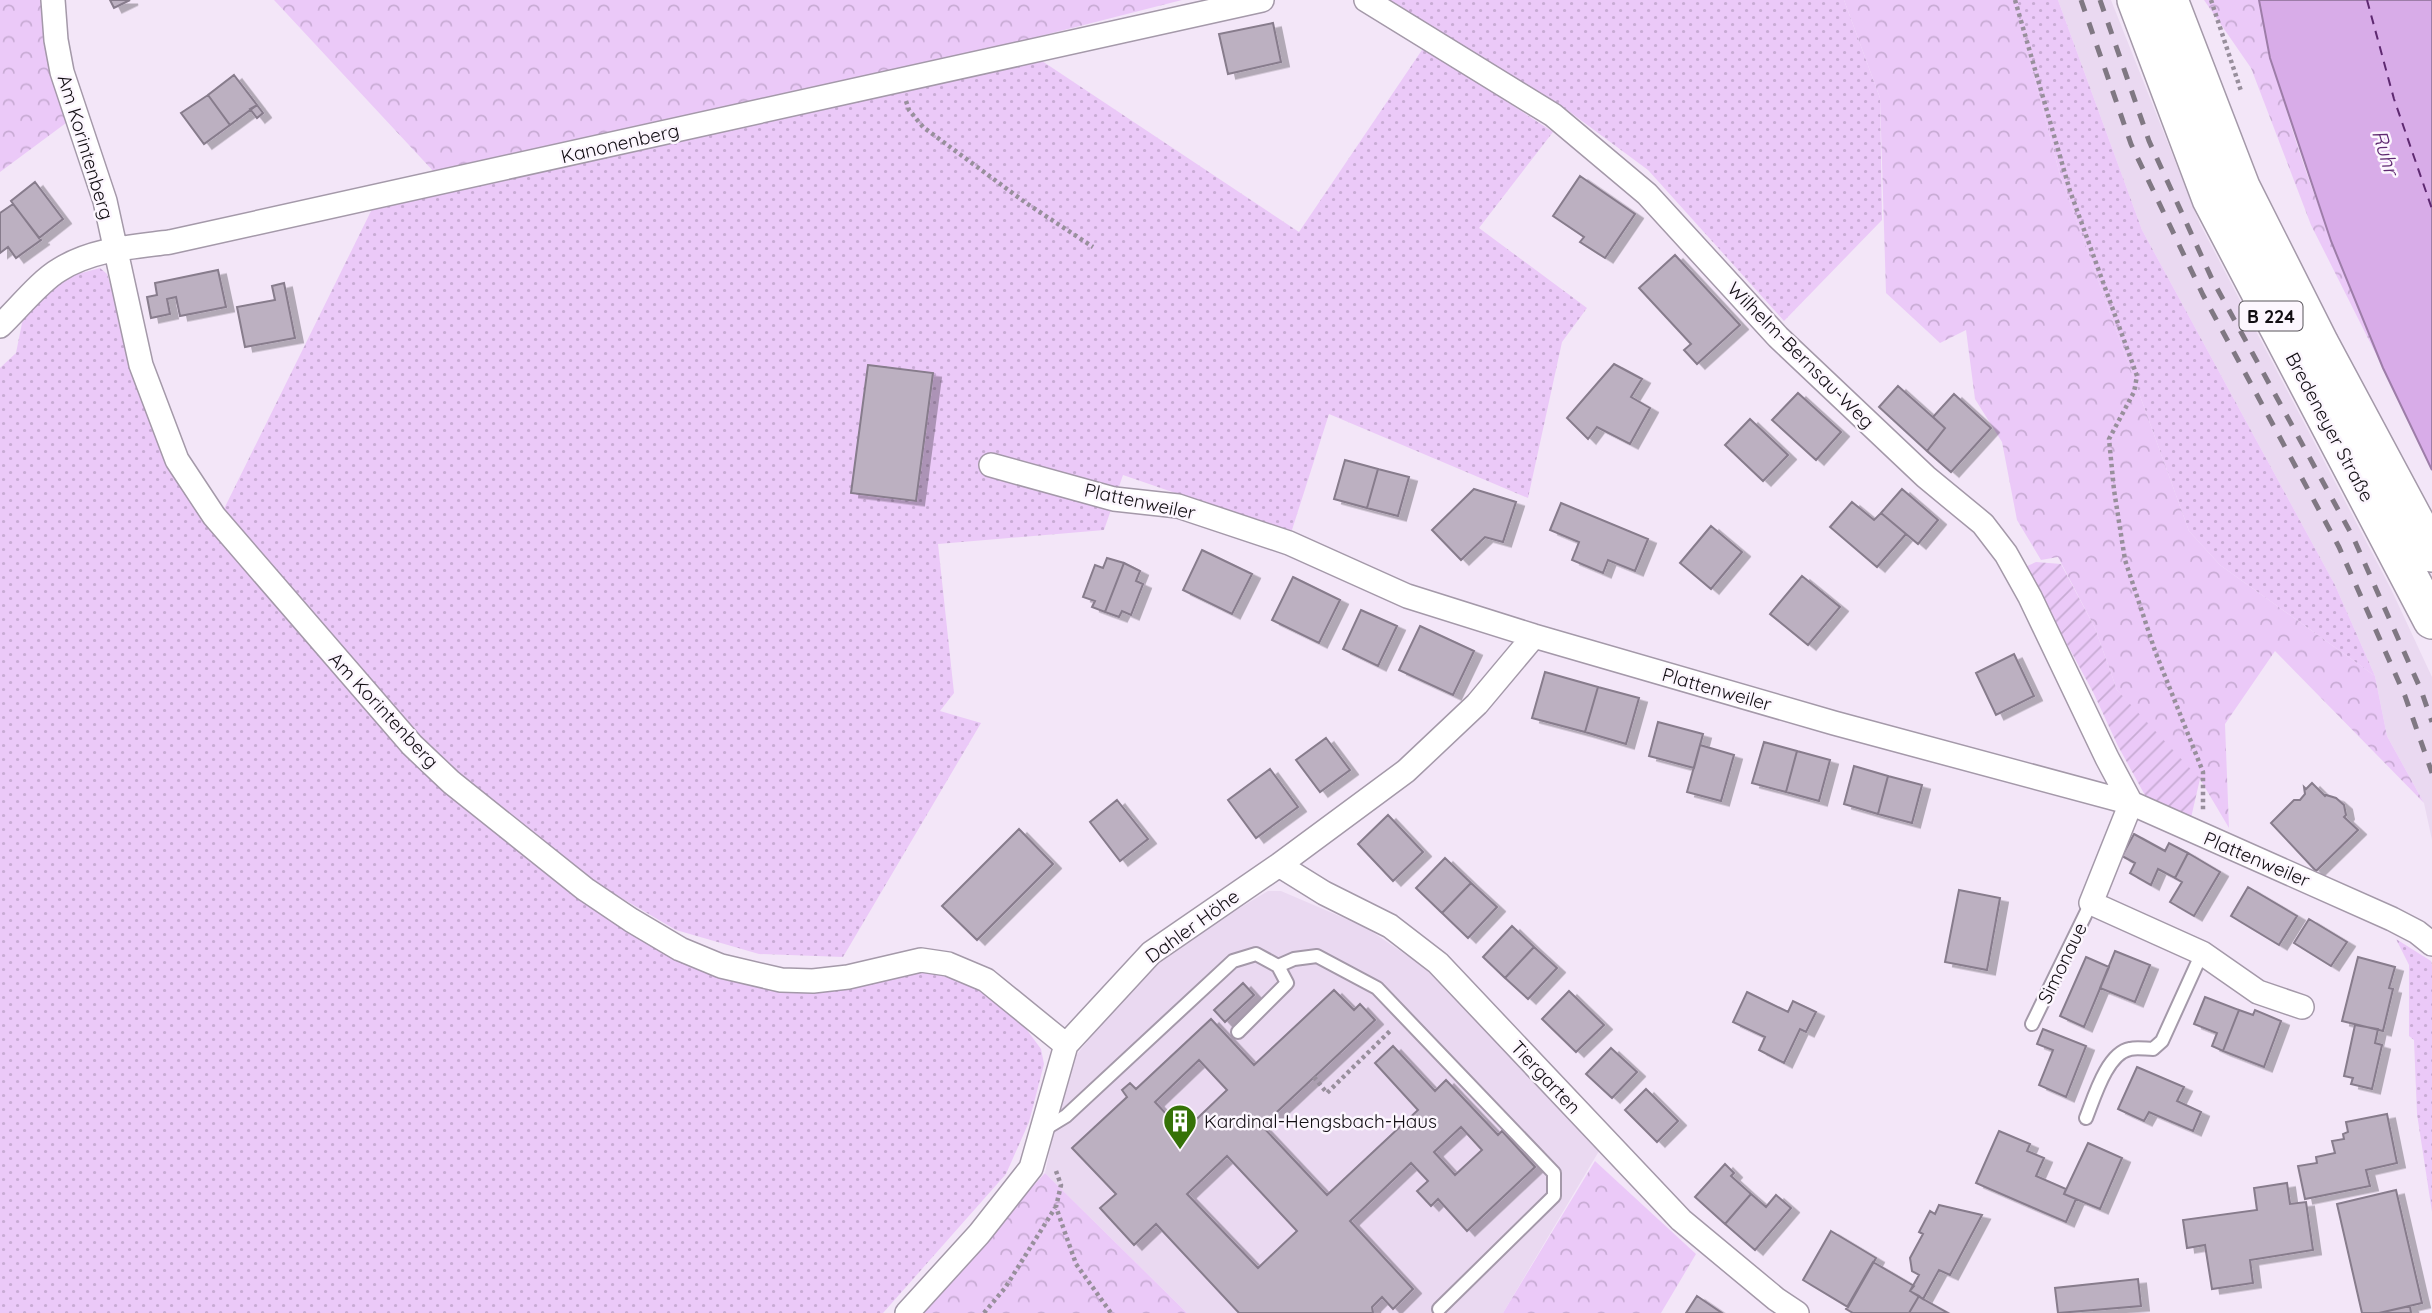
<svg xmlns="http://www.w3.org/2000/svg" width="2432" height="1313" viewBox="0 0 2432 1313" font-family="Quicksand,sans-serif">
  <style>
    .built { fill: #ead9f1 }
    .grass { fill: url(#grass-dots) }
    .forest { fill: url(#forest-crowns) }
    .garden { fill: url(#garden-furrows) }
    .water { fill: #d8ace8; stroke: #9d7da8; stroke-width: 2 }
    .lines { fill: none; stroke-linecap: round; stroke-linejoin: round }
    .ferry { stroke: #5e2970; stroke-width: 2; stroke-dasharray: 9 7; stroke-linecap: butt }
    .building { fill: #bcb0c1; stroke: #877c8c; stroke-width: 2; fill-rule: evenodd; filter: url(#shadow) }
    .service-casing { stroke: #a499a9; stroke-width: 16 }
    .minor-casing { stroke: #a499a9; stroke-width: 26 }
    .primary-casing { stroke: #a499a9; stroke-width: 40 }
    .path { stroke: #988f9c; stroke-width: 4.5; stroke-dasharray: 3.5 3.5; stroke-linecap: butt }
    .service { stroke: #fff; stroke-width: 12 }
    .minor { stroke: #fff; stroke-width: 23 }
    .primary { stroke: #fff; stroke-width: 37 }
    .rail { stroke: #807883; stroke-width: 5; stroke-dasharray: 12 12; stroke-linecap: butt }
    .labels { text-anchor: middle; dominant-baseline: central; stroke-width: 5; stroke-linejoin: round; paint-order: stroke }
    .shield { fill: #fcf6fe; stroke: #58545a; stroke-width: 2 }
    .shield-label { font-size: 18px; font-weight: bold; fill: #120e13 }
    .street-label { font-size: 19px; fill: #120e13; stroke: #fcf6fe }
    .poi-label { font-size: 19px; fill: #120e13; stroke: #fcf6fe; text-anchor: start }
    .water-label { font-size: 21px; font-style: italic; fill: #5e2970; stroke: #fcf6fe }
  </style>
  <defs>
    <pattern id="grass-dots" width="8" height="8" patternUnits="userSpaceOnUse" patternTransform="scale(1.75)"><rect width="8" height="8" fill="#ebc9f8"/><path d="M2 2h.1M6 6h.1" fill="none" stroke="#c8abd4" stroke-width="1.8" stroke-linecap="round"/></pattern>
    <pattern id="forest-crowns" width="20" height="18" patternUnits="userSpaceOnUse" patternTransform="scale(1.75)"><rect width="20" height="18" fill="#ebc9f8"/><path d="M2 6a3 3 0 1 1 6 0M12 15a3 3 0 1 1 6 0" fill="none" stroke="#c8abd4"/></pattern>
    <pattern id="garden-furrows" width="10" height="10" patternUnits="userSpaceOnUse" patternTransform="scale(1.75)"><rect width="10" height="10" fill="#ebc9f8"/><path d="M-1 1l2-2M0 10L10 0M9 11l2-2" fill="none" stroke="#c8abd4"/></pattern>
    <filter id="shadow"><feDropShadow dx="8" dy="4.5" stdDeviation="0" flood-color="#0004"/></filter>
  </defs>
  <rect width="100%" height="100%" fill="#f3e6f8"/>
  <path class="built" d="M2058,0h53l89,224 191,365 41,88v163l-8,-37 -37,-67 -12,-60 -40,-91 -193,-355z
    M1268,891h13l84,36 68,46 166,178 -96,162h-316l-142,-140 17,-80 12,-35 68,-85 69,-48z"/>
  <path class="grass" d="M1386,0h458l36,98 2,122 -98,101 -136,-151 -89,-66 -106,-60z
    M2014,0h44l84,230 193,355 40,91 -155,-111 -31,-34 -129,-356z
    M1424,47l129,85 -74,96 108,80 -25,34 -34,156 -199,-84 -38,119 -168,-58 -19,55 -166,14 16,149 -14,18 41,12 -138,234 -84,-3 -83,-24 -116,-68 -96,-79 -89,-89 -153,-181 152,-308 665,-146 260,173z
    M100,268l7,6 45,144 33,76 156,183 95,99 249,183 100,28 136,-17 50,14 39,23 31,42 3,15 -15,58 -23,52 -123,139h-883v-945l16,-15 8,-40 39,-35z
    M2396,939l35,22 1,4v247l-15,-98 -3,-74 -5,-4v-71z"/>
  <path class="forest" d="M0,0h46l24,120 -70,52z
    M274,0h908l-212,54 -535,119z
    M1844,0h170l46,175 129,356 31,34 155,111 12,60 37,67 -149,-152 -50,73 4,104 -29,-49 -9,-4 -74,-85 -22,-62 -37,-71 -17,3 -24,-40 -15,-78 -27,-43 -9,-69 -26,13 -54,-50 -6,-195z
    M2204,0h55c24,127 75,249 124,368l-72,-143 -60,-157z
    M1595,1161l101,93 -35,59h-158z
    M1045,1173l142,140h-269z"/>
  <path class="garden" d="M2036,562l25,2 34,64 22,62 83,89 -10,43 -43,-23 -29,-53 -25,-54 -68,-125z"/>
  <path class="water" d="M2259,0h173v470l-49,-102 -52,-127 -61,-183z"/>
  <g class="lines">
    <path class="ferry" d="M2367,0l27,99 38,110"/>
  </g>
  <path class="building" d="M110,0h20l-16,8z
    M1273,23l8,39 -53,12 -9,-40z
    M234,75l23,30 -27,20 -22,-30z
    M208,95l22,30 -26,19 -23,-31z
    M257,105l6,8 -6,5 -7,-9z
    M1580,176l55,38 -30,44 -25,-16 4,-5 -31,-21z
    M35,182l28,37 -24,19 -28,-37z
    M13,204l28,36 -25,18 -8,-11 -8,6v-40z
    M1675,255l65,70 -43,39 -13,-14 7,-6 -52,-56z
    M218,270l8,37 -46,9 -4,-19 -9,2 3,15 -19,4 -4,-21 10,-2 -2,-12z
    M284,283l11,55 -50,9 -8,-40 38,-7 -3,-14z
    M1614,364l28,15 -11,18 19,11 -20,36 -33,-17 -9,12 -21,-21z
    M868,365l65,8 -17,128 -65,-8z
    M1898,386l47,42 -18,23 -48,-44z
    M1798,393l43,39 -25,28 -44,-40z
    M1954,394l37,34 -40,44 -24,-21 18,-23 -12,-11z
    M1750,419l38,36 -25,26 -38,-36z
    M1345,460l33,9 -11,39 -33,-9z
    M1378,469l31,8 -11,39 -31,-8z
    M1474,489l42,13 -13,40 -18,-5 -24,23 -29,-30z
    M1902,489l36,31 -20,24 -37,-31z
    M1852,502l22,18 7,-7 25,21 -29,33 -47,-40z
    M1561,503l87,36 -13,32 -27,-11 -5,13 -31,-13 7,-18 -29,-12z
    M1711,526l31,26 -31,37 -31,-26z
    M1202,550l50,24 -20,40 -49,-24z
    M1107,558l17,5 -19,49 -13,-5 3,-6 -12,-4 12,-32 8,3z
    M1124,563l16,8 -4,10 7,3 -12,31 -9,-4 -3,6 -14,-5z
    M1802,576l38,31 -32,38 -38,-31z
    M1293,577l47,23 -21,43 -47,-23z
    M1361,610l36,16 -19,40 -35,-17z
    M1420,626l54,25 -21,44 -54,-25z
    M2014,654l20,42 -38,19 -20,-42z
    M1545,672l53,15 -13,45 -53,-14z
    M1598,687l41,11 -13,46 -41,-12z
    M1658,722l45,12 -9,34 -45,-12z
    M1326,738l24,32 -30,22 -24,-32z
    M1764,742l33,9 -11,41 -34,-9z
    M1700,745l34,10 -13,46 -34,-9z
    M1797,751l33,9 -11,41 -33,-9z
    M1854,766l34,10 -10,38 -34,-10z
    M1270,769l28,38 -42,31 -28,-38z
    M1888,776l34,9 -10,38 -34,-9z
    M2312,783l13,13 1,-1 10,3 8,7 2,10 -2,2 14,13 -42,41 -45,-48 23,-23h6l5,-6 -1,-7 2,2z
    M1117,800l31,39 -28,22 -30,-39z
    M1388,815l35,37 -30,29 -35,-37z
    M1019,829l34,35 -76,76 -35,-34z
    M2134,834l31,17 4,-8 19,10 -13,25 -17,-9 -7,16 -21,-12 5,-10 -13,-7z
    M2188,853l32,19 -26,44 -24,-14 12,-20 -7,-4z
    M1445,858l26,25 -29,30 -26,-25z
    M1471,883l26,24 -29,31 -26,-25z
    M2248,887l49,29 -18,29 -48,-29z
    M1959,890l41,8 -13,72 -42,-8z
    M2309,919l38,23 -16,24 -37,-23z
    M1512,926l22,21 -29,31 -22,-21z
    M1534,947l23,21 -29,31 -23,-21z
    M2115,951l35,14 -15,37 -35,-14z
    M2086,957l23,10 -25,60 -24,-11z
    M2358,957l37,10 -6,21 4,1 -10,42 -41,-10z
    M1243,983l11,12 -29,27 -11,-12z
    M1334,990l20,20 6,-6 15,16 -113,106 65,69 91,-85 -43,-47 18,-17 42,45 11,-11 52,55 4,-4 33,36 -68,64 -29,-32 -7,7 -14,-15 11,-10 -17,-18 -61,58 63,68 -20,20 -11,-12 -10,10 1,6h-134l-83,-89 -22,21 -34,-37 16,-14 -44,-46 55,-51 -5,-7 8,-7 6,6 75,-70 43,46zM1199,1060l28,30 -44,42 -28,-30zM1461,1127l21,23 -27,25 -21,-23zM1227,1156l70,75 -39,37 -71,-74z
    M1569,991l35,34 -28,27 -34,-33z
    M1747,992l41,20 5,-11 23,11 -10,20 -6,-3 -16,34 -25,-13 6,-13 -32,-15z
    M2205,997l34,13 -16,41 -11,-5 5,-13 -23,-9z
    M2239,1010l14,5 2,-5 26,11 -17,46 -41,-16z
    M2355,1025l23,4 -3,14 7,2 -10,44 -21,-5 2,-6 -9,-2z
    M2043,1029l43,17 -20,51 -27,-12 14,-35 -16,-6z
    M1611,1048l26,24 -25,26 -26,-24z
    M2137,1067l47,20 -7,14 24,11 -8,19 -44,-19 -5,9 -26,-12z
    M1646,1089l32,32 -21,21 -32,-32z
    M2387,1114l10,49 -31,7 4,16 -65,13 -7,-33 19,-3 -1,-6 19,-4 -3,-12 12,-2 -1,-5 5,-2 -2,-10z
    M1999,1131l31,13 -3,7 17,7 -8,18 30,13 -2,5 12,5 -10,23 -90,-39z
    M2088,1143l34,15 -22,51 -36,-15z
    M1725,1164l9,9 -3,3 20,18 -26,30 -30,-27z
    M2287,1183l3,21 16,-2 7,48 -63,10 3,23 -41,6 -7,-44 -18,3 -4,-28 74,-10 -3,-22z
    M2396,1190l26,113 -43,10h-17l-25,-109z
    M1751,1194l15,13 10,-12 15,13 -36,42 -30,-26z
    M1939,1205l43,10 -32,60 -11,-5 -16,29 -13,-8 9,-16 -7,-4 -2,-13 13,-24 -4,-2 11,-21 5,3z
    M1831,1231l45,27 -28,49 -45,-27z
    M1873,1262l41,24 -4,5 9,5 -10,17h-56l-7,-4z
    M2138,1279l3,27 -83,7 -3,-25z
    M1697,1296l25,17h-36z
    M1919,1296l4,3 25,14h-39z
    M2410,1306l1,7h-32z"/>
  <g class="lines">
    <g class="service-casing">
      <path id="service" d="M2032,1024l59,-121
        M1238,1032l49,-49 -9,-17
        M2086,1118c8,-20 21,-65 44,-69 7,-2 16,0 23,0l9,-8 40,-88
        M1043,1130l23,-14 167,-155 23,-7 22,12 16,-7 23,-3 60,32 177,185v23l-115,113"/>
    </g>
    <g class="minor-casing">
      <path id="minor" d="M53,0l3,40 6,32 43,129 36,164 36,95 37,56 198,229 39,37 134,107 46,31 49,29 41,17 60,14 32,1 35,-4 73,-17 27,4 38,16 80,65
        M1366,0l187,115 94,79 131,143 148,140 57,47 23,30 24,43 77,161 24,45
        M0,326c17,-16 40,-45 59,-56 33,-21 73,-23 111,-28l1092,-242
        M991,465l123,34 64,7 111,37 118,53 127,40 300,87 297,80 261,116 25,13 15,12
        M2131,803l-40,100 111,50 56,39 44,15
        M1279,865l45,28 66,33 48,37 243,257 95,79 21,14
        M907,1313l72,-79 52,-66 35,-123 85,-92 128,-88 127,-94 71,-67 57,-68"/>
    </g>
    <g class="primary-casing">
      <path id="primary" d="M2136,0l75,199 221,421
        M2169,0l72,187 79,157 112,209"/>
    </g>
    <path class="path" d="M2015,0l55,191 67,185 -3,16 -25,47 5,51 11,70 30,91 48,121v38
      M2211,0l30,91
      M906,101l3,9 14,17 103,76 67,44
      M1314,1077l13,16 64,-63
      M1056,1171l5,14 -5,22 20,57 35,49
      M984,1313l21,-25 50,-80"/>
    <use href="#service" class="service"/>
    <use href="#minor" class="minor"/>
    <use href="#primary" class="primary"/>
    <path class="rail" d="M2081,0l50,144 72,151 136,252 66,149 27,77
      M2100,0l49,141 63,138 141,258 68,153 11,32"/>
  </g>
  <defs>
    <g id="building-pin" transform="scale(1.75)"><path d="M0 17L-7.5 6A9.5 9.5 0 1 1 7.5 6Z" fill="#357207" stroke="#fcf6fe"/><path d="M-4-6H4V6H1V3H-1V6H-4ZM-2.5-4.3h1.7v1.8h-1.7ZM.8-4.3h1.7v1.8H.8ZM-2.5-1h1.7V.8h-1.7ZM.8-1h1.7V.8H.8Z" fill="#fff"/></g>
  </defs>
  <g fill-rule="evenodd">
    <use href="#building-pin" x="1180" y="1121"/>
  </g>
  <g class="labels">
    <rect class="shield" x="2239.5" y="301.5" width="63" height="29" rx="5"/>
    <g class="shield-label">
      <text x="2271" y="316">B 224</text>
    </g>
    <g class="street-label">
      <text transform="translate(620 143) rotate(-13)">Kanonenberg</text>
      <text transform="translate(86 147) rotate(73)">Am Korintenberg</text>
      <text transform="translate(1801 355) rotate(45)">Wilhelm-Bernsau-Weg</text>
      <text transform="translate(2330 427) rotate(62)">Bredeneyer Straße</text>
      <text transform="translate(1140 501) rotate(12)">Plattenweiler</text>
      <text transform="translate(1717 689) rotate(16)">Plattenweiler</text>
      <text transform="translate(384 710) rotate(47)">Am Korintenberg</text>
      <text transform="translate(2257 859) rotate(23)">Plattenweiler</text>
      <text transform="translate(1192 926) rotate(-36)">Dahler Höhe</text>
      <text transform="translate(2062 963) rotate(-64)">Simonaue</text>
      <text transform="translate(1546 1077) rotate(47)">Tiergarten</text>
    </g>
    <g class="poi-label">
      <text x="1204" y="1121">Kardinal-Hengsbach-Haus</text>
    </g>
    <g class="water-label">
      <text transform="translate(2386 152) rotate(73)">Ruhr</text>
    </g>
  </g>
</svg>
